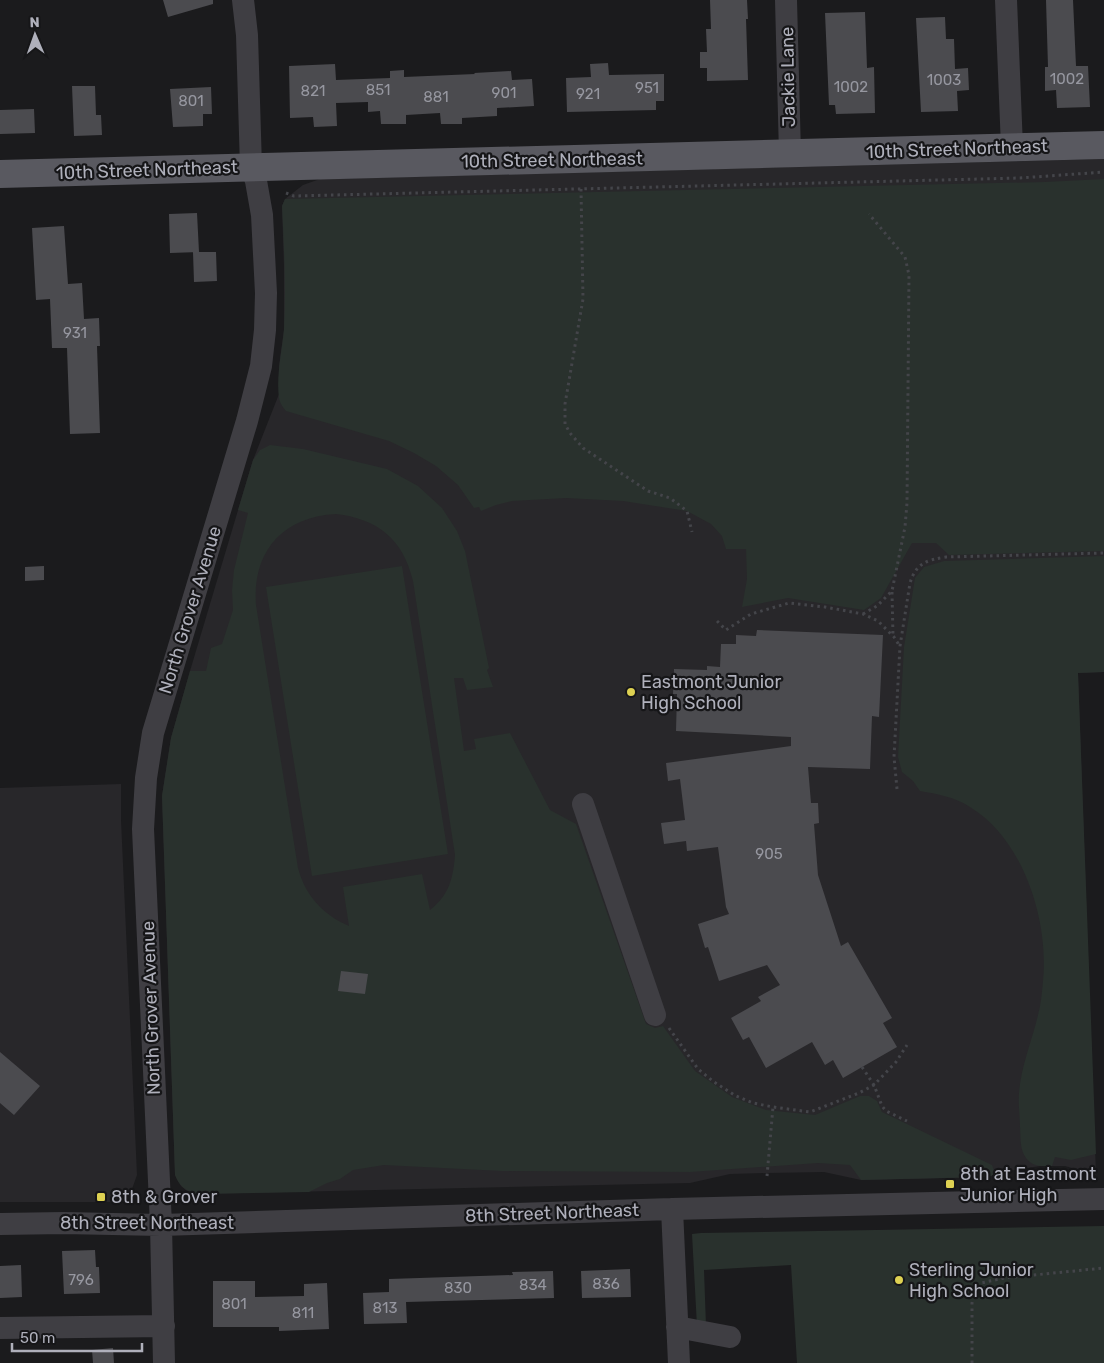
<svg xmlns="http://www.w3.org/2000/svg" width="1104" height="1363" viewBox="0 0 1104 1363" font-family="Rubik,sans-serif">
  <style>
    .built { fill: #28272a }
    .green { fill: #29312d; fill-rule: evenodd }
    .building { fill: #4b4b4f }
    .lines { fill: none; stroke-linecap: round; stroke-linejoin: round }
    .path { stroke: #44454a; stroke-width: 3; stroke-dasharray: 2.5 4; stroke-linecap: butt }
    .minor { stroke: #3f3e43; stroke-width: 22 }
    .major { stroke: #595960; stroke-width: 28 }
    .poi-dot { fill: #ded152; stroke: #161618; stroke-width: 2 }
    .labels { text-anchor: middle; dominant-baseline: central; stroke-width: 4.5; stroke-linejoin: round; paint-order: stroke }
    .number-label { font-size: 15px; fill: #9697a0 }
    .street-label { font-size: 18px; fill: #afb0bb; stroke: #161618 }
    .poi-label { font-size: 18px; fill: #afb0bb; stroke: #161618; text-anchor: start }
  </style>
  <rect width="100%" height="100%" fill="#1b1b1d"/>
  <path class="built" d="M1104,159v513l-26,1 18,502 -31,-9h-25l-45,7 -4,3 -5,1 -125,3 -37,-8 -57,1 -37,1 -40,9 -494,11 -9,-3 -6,-5 -6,-11 -13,-379 9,-58 19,-67 63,-211 26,-66v-28l5,-36v-63l-2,-61 3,-7 18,-14 17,-6z
    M121,784v36l16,355 -5,14 -9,13h-123v-414z"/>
  <path class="green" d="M1104,179v372l-155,4 -13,-12h-24l-31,55 -17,12 -76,-12 -46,9 5,-28 -1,-30h-20l-4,-13 -11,-12 -24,-13 -64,-10 -57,-3 -54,3 -16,4 -15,6 -2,-4 -5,1 -16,-23 -22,-19 -22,-13 -25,-12 -103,-30c-3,-4 -6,-7 -7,-13 -3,-23 3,-46 5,-69 2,-40 0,-82 -2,-123l3,-7 760,-17z
    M270,445l33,4 84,20 31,17 24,22 15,23 8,20 24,117 -2,2 6,17 -26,3 -4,-12h-9l10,73 12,-2 -2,-10 36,-6 40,77 26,14 70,200 9,4 8,-2 32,45 37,26 34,13 49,5 45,-19h9l8,5 5,11 110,53 3,8 -4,3 -5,1 -125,3 -11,-15 -32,-2 -128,9 -188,-1 -118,-6 -31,5 -13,9 -13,4 -18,9 -113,2c-11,-4 -17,-8 -21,-19l-13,-379 9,-58 19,-67h16l5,-23 11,-4 11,-34 -1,-20 2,-20 14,-57 -10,-3 15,-50 7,-10zM336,514c42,5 67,25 77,67l42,274c-2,24 -6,40 -25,55l-8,-36 -79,13 6,39c-26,-11 -44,-31 -51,-58l-42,-263c-4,-53 26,-88 80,-91z
    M1104,556v116l-26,1 18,481 -25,6 -16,-3 -3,9c-8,0 -16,1 -22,-4 -11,-9 -9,-22 -10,-35 0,-11 -2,-23 -1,-34 2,-27 13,-52 19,-78 3,-11 4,-23 5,-34 6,-60 -19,-141 -73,-174 -15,-10 -33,-13 -50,-16l-7,-10 -11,-9 -4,-15 6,-110 11,-69 9,-11 20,-6z
    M402,566l46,288 -136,22 -46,-289z
    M1104,1226v137h-307l-6,-98 -87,5 2,56h-9l-5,-92 9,-1z"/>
  <path class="building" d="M163,0h50v4l-45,13z
    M710,0h37l1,19h-2l2,61 -41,1v-13h-7v-16h7l-1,-23h5z
    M1046,0h27l3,66h12l2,41 -33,1 -1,-18 -11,1v-24h3z
    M865,12l2,56 7,-1 1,46 -39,1 -1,-9h-6l-4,-92z
    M945,17l1,22h8l1,30 13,-1 1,22 -12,1 1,20 -37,1 -5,-94z
    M608,63l1,12 55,-1v27h-8v9l-89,2 -1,-34 25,-1 -1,-13z
    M335,64l1,16 54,-2v-7l14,-1v7l71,-3 -1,-1 37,-2 1,9 20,-1 2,27 -37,2v8l-35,2v6h-21l-1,-11 -34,2v9h-25l-1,-13 -12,1v-10l-32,1 1,23 -23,1 -1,-10 -23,1 -1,-52z
    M72,86h23l1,29h5l1,20 -28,1z
    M211,87l1,27h-9v12l-30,1 -3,-38z
    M34,109l1,24 -35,1v-24z
    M197,213l2,39 -29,1 -1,-39z
    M64,226l4,58 14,-1 2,36 15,-1 1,28h-3l3,87 -30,1 -3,-86h-15l-2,-49 -14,1 -4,-72z
    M193,252h23l1,29 -23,1z
    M44,566v14l-19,1v-14z
    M757,630l126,5 -4,82 -7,-1 -2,53 -62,-2 3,36h7l1,20 -5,1 4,51 23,71 7,-4 44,76 -9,5 14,24 -54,31 -10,-18 -8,5 -13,-23 -46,26 -17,-31 -6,3 -12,-22 30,-17 -3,-4 22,-12 -13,-20 -48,16 -11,-34 -3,1 -7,-24 31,-10 -3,-7 -8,-60 -31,4 -1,-10 -22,3 -3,-21 24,-3 -5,-41 -12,2 -2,-18 125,-17v-9l-115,-6 1,-37h-4l1,-25 33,1v-4l13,1 1,-23h15v-9l20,1z
    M341,971l27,3 -3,20 -27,-3z
    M0,1052l40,34 -26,29 -14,-12z
    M95,1250l1,17h3l1,26 -36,1 -2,-43z
    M21,1265l1,32 -22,1v-32z
    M630,1269l1,28 -49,1 -1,-27z
    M553,1271l1,27 -148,4 1,21 -43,1 -1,-31 26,-1v-13l124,-4 -1,-3z
    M213,1281h42v16l49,-1v-12l23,-1 2,46 -50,2v-4h-66z
    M113,1348l1,15h-21l-1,-13z"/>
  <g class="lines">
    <path class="path" d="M581,189l2,110 -18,105v20l5,9 13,15 65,43 22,7 17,13 5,21
      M286,193l8,3 726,-18 84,-6
      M892,592l1,44
      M863,614l14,-8 15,-15 13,-64 2,-24 2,-228 -4,-18 -36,-43
      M717,621l9,9 25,-16 38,-11 36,4 38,7 15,7 16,16 5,8
      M897,789l-3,-32 6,-111 10,-63c6,-20 17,-23 36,-26l158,-4
      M669,1028l29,41 16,13 22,14 17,7 20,4 37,5 49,-19 15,-8 22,-23 11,-17
      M862,1067l12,18 8,21 4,5 21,10
      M767,1176l6,-69
      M972,1363v-60l2,-13 7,-7 23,-5 100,-10"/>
    <path class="minor" d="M786,0l4,154
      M1006,0l6,147
      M583,804l72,211
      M672,1209l7,154
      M0,1224l64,-1 97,2 511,-16 432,-10
      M677,1327l53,10
      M0,1328l164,-2
      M164,1363l-3,-138 -18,-396 3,-51 7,-45 94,-312 14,-55 4,-36 1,-37 -4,-78 -6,-34 -5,-14 -4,-132 -4,-35"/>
    <path class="major" d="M0,174l1104,-29"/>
  </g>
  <g class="poi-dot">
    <circle cx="631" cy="692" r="5"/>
    <rect x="945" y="1179" width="10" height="10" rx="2.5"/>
    <rect x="96" y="1192" width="10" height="10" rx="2.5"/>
    <circle cx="899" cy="1280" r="5"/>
  </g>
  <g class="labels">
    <g class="number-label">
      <text x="1067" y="79">1002</text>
      <text x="944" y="80">1003</text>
      <text x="851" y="87">1002</text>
      <text x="647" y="88">951</text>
      <text x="378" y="90">851</text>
      <text x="313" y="91">821</text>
      <text x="504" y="93">901</text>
      <text x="588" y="94">921</text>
      <text x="436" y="97">881</text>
      <text x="191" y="101">801</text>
      <text x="75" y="333">931</text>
      <text x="769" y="854">905</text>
      <text x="81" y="1280">796</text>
      <text x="606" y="1284">836</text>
      <text x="533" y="1285">834</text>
      <text x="458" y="1288">830</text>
      <text x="234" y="1304">801</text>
      <text x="385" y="1308">813</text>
      <text x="303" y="1313">811</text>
    </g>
    <g class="street-label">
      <text transform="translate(788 77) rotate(-91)">Jackie Lane</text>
      <text transform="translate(957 149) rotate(-2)">10th Street Northeast</text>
      <text transform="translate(552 160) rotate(-1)">10th Street Northeast</text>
      <text transform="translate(147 170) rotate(-2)">10th Street Northeast</text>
      <text transform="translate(190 610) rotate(-73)">North Grover Avenue</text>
      <text transform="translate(151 1008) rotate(-92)">North Grover Avenue</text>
      <text transform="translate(552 1213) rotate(-2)">8th Street Northeast</text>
      <text x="147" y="1223">8th Street Northeast</text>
    </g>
    <g class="poi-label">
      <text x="641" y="682">Eastmont Junior<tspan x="641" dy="21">High School</tspan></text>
      <text x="960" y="1174">8th at Eastmont<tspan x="960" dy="21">Junior High</tspan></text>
      <text x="111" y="1197">8th &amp; Grover</text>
      <text x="909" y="1270">Sterling Junior<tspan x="909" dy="21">High School</tspan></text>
    </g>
  </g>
  <g transform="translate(35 35) rotate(358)" stroke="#161618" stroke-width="4" paint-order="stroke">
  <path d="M0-4L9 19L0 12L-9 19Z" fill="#afb0bb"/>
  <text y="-8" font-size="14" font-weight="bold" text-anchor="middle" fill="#afb0bb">N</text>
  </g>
  <path d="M12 1343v8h130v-8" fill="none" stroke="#afb0bb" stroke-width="2.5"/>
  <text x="20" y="1343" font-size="15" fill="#afb0bb" stroke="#161618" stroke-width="4" paint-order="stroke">50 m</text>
</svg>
